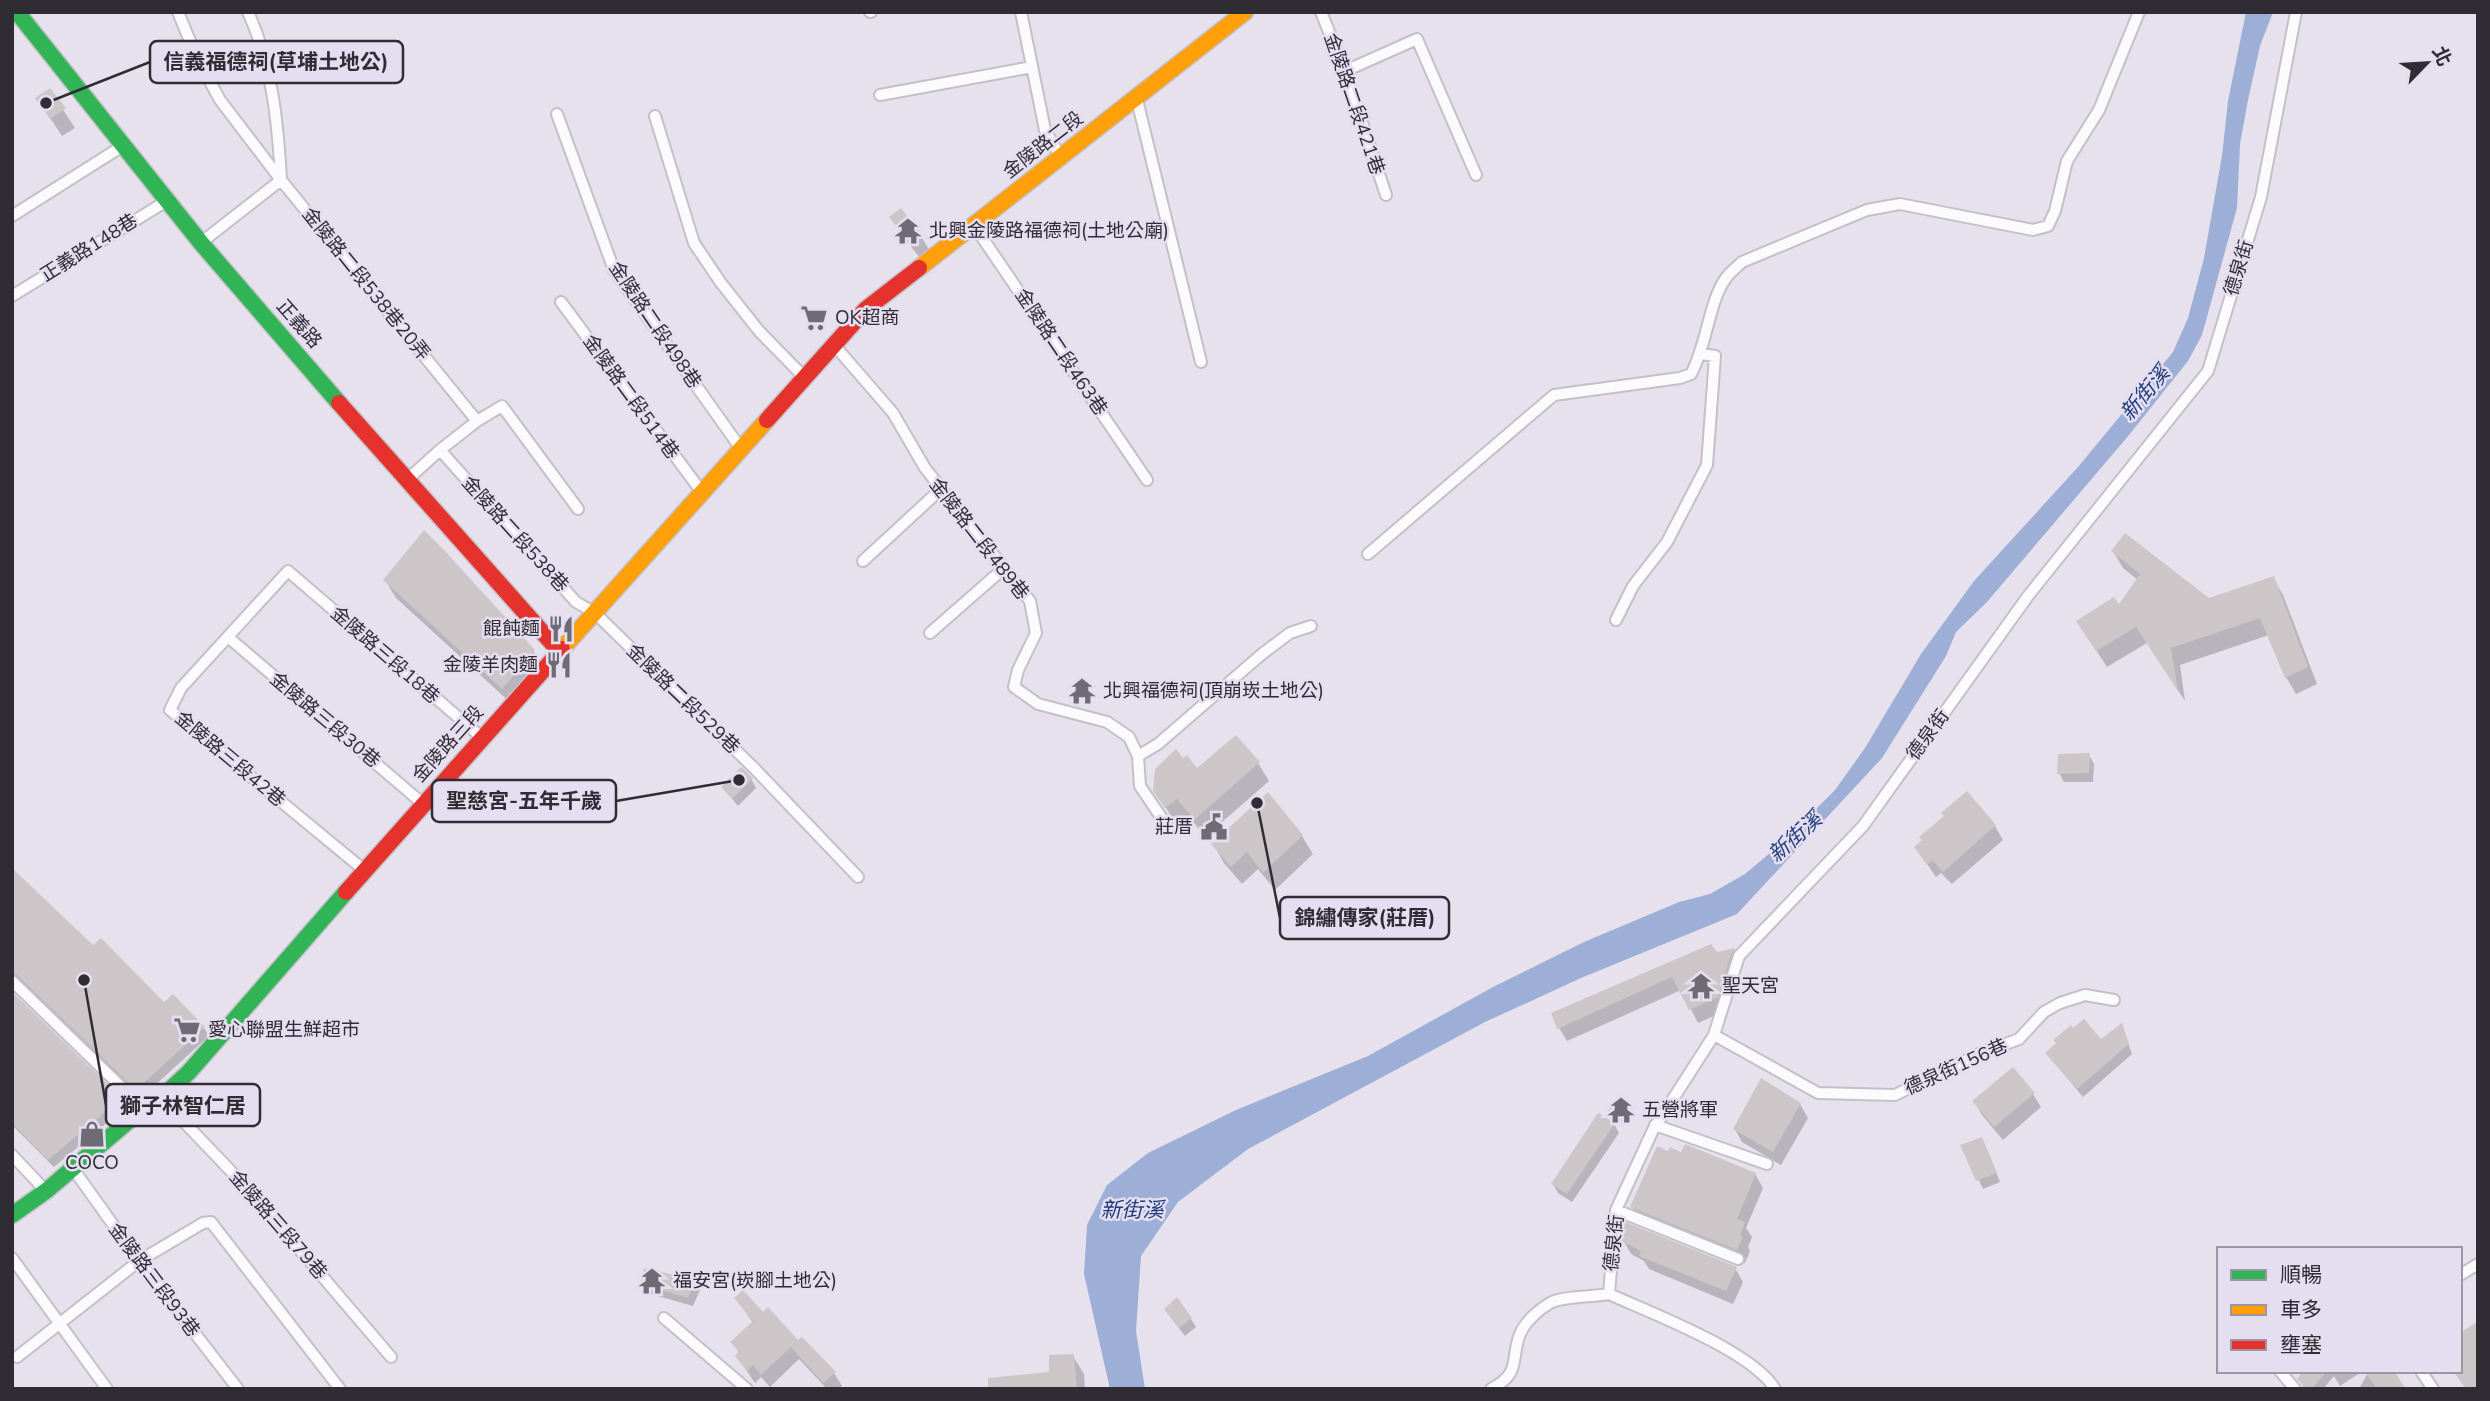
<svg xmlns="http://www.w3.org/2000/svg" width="2490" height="1401" viewBox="0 0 2490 1401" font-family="'Nunito Sans','Noto Sans TC',sans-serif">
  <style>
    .water { fill: #9dafd6 }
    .shadow { fill: #0003 }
    .building { fill: #ccc6c9 }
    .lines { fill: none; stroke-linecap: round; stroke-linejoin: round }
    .lane-casing { stroke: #c3c0c8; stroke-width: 14 }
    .fast-casing { stroke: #c3c0c8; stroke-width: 19 }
    .slow-casing { stroke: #c3c0c8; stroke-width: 19 }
    .jam-casing { stroke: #c3c0c8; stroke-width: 19 }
    .lane { stroke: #fbfafc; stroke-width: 10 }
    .fast { stroke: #30b455; stroke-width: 16 }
    .slow { stroke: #ff9f0a; stroke-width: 16 }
    .jam { stroke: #e5322d; stroke-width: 16 }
    .labels { text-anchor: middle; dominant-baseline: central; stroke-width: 5; stroke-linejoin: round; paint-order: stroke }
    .street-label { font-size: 19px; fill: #2f2c33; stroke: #e5ddf0 }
    .poi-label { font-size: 19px; fill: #2f2c33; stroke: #e5ddf0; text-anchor: start }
    .water-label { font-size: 21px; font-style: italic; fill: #1e3c7b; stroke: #e5ddf0 }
    .leader { fill: none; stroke: #2f2c33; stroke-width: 2.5 }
    .callout-dot { fill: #2f2c33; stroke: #e5ddf0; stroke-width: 2.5 }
    .callout { fill: #e5ddf0; stroke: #2f2c33; stroke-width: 2.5 }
    .callout-label { font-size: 21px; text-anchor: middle; font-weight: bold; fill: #2f2c33 }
  </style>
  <rect width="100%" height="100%" fill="#e6e1ec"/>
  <path class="water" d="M2246,12h27l-13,34 -12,54 -8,44 -3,64 -35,127 -14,26 -59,74 -142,167 -31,30 -10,24 -64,102 -145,156 -156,64 -96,44 -237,127 -70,53 -37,54 -5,75 9,58h-35l-26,-115 3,-49 20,-40 41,-32 88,-43 132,-54 125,-69 91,-45 95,-40 31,-8 35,-20 39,-33 51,-51 30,-42 56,-94 53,-73 104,-114 95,-115 15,-34 16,-60 18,-102 6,-55z"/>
  <path class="shadow" d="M50,90l25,38 -13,8 -25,-38z
    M901,210l18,23 11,18 -10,7 -18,-23 -11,-18z
    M2113,551l95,49 65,-22 10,17 34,89 -21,10 -10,-17 -17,-42 -89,30 5,36 -38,-58 -40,24 -19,-29 31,-31 19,-27 -15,-12z
    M385,580l148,71 11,18 -30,37 -118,-108z
    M2089,755l5,9 -1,18h-29l-5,-9z
    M1183,761l14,10 61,-8 11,18 -64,56 -16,-21 -12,9 -22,-34z
    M751,779l5,9 -18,18 -15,-18z
    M1967,794l28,32 8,14 -51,44 -11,-11 -5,4 -20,-29z
    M1302,836l11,18 -38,36 -17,-21 -16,15 -18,-21 -11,-19z
    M12,870l81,78 71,57 40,23 5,8 -68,62 -117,-114 -5,-3 -7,2z
    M1734,950l8,13 -17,48 -27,12 -17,-33 -114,51 -8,-13 158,-74z
    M12,995l108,104 5,9 -71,59 -42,-42z
    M2121,1025l11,29 -49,43 -36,-43 54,-13z
    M2033,1094l8,13 -38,33 -21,-25 -8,-14z
    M1617,1100l17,14 -8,11 -16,-14z
    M1800,1104l8,14 -27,47 -39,-23 -7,-13z
    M1614,1124l5,9 -47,69 -14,-9 -5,-9z
    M1963,1146l23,1 14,35 -17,7z
    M1668,1153l14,1 73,20 8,14 -17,40 6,9 -4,10 2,4 -5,12 -105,-42 -8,-14z
    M1623,1240l112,28 8,14 -10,22 -84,-35 -5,-8 -13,-7z
    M695,1282l5,8 -7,16 -46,-13 -6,-9z
    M736,1298l27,16 35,28 36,31 8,13 -4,3h-11l-28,-30 -29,28 -9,-10 -6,6 -18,-27 2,-3 -6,-11 20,-19z
    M1171,1318l20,1 5,8 -11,9z
    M1073,1356l11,18 1,15h-80l46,-16z
    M2305,1371h58l-23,15 -6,-10 -11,13h-18l-6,-10z
    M2369,1371l35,18h-45z"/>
  <path class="building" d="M50,88l16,20 -16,11 -15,-21z
    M901,208l19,24 -12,9 -19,-24z
    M424,530l20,20 91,100 -33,39 -119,-109z
    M2125,533l84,65 65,-22 34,91 -23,11 -25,-60 -89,30 7,43 -42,-64 -40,24 -20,-30 38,-24 5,7 21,-30 -29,-23z
    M1236,735l24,27 -66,58 -17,-21 -12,9 -12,-17 2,-22 21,-20 7,9 4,-3 10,13z
    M2090,753l-1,20 -32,1 1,-20z
    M741,767l12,11 -21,21 -11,-12z
    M1967,791l29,34 -53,47 -11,-12 -5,5 -13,-18 8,-7 -3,-3 25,-21 -3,-3z
    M1268,792l35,43 -40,38 -16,-21 -16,15 -20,-23z
    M12,868l81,77 8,-7 63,64 9,-8 32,33 -69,63 -119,-115 -5,-2z
    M1711,944l6,8 18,-4 -4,6 -13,43 -29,13 -17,-33 -115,52 -6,-16z
    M12,992l110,106 -74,62 -36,-37z
    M2084,1019l17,20 21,-16 7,21 -52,45 -32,-36 11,-10 -3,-3 18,-15 2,3z
    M2013,1067l22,26 -41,34 -22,-26z
    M1761,1078l40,25 -28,49 -40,-23z
    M1617,1098l16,11 -10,14 -15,-12z
    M1598,1113l17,10 -48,71 -16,-10z
    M1982,1137l15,36 -21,8 -16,-36z
    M1685,1144l71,29 -19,46 8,3 -5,13 3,1 -6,14 -107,-43 27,-61 11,5 2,-4 11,5z
    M1625,1222l112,45 -11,24 -87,-35 2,-5 -20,-10z
    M644,1268l52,12 -8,18 -48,-14z
    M743,1290l20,22 5,-5 30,33 4,-3 34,35 -13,11 -32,-36 -30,28 -8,-10 -6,6 -12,-15 4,-5 -9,-9 23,-21 -19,-23z
    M1177,1297l15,21 -13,10 -15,-19z
    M2478,1321v68h-12l-13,-18h7v-38z
    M1074,1354l3,35h-89v-11l61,-6v-17z
    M2303,1371h24l-15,18h-6l-9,-10z
    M2364,1371h30l12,18h-29z"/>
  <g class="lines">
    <g class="lane-casing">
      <path id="lane" d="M178,12l19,46 23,42 61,80 196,241 25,-15 76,103
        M870,12h1
        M1021,12l24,118 15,26
        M1321,12l24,59 41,124
        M1345,71l72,-32 59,136
        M880,95l152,-28
        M1138,104l63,258
        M557,114l57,156 125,176
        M655,116l39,127 27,40 38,48 44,45
        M12,216l109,-69
        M975,227l172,253
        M203,241l78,-61c-3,-57 -9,-116 -33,-168
        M12,296l153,-94
        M561,302l140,189
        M835,346l58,67 32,55 105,133 6,32 -18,37 -4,17 24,17 69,18 22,15 9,19 20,-12 104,-90 28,-21 21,-7
        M440,450l136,152 19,11 159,155 104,109
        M408,479l32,-29 37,-29
        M1368,554l186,-159 126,-17 11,-4c16,-29 18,-73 35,-96 4,-6 11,-11 16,-16l125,-52 33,-6 133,26 15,-4 7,-15 12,-50 32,-51 40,-98
        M863,561l78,-72
        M1616,620l17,-34 34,-44 40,-77 8,-109 -14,-2
        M930,633l73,-64
        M228,637l194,166
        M1138,756l2,30 29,43
        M364,870l-194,-160 11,-22 107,-117 192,165
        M12,981l130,126
        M1714,1035l104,58 77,2 84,-41 40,-15 25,-27 16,-9 25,-8 29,5
        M163,1100l84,88 144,169
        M1655,1125l112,39
        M12,1155l32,34
        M74,1170l65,91 99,128
        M1616,1210l122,49
        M12,1258l95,131
        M2460,1275l18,-11
        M1609,1294l7,-84 37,-80 61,-95 25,-79 124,-130 165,-230 180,-225 53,-174 35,-185
        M1609,1294c42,19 143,57 166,95
        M664,1318l83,71
        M17,1357l122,-96 64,-38 8,-1 129,167
        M2280,1371l15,18
        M2421,1371l12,18
        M1491,1389c31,-16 19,-30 29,-55 5,-12 18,-24 30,-31 12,-7 43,-6 59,-9"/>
    </g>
    <g class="fast-casing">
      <path id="fast" d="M17,12l184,231 138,160
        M12,1215l34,-24 98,-83 17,-10 28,-26 157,-180"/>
    </g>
    <g class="slow-casing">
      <path id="slow" d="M919,268l326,-256
        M562,649l205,-229"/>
    </g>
    <g class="jam-casing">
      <path id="jam" d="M339,403l221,249
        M767,420l99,-111 53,-41
        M346,892l216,-243"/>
    </g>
    <use href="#lane" class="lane"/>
    <use href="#fast" class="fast"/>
    <use href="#slow" class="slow"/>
    <use href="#jam" class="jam"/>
  </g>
  <defs>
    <g id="temple-bare" transform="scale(2.1)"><path d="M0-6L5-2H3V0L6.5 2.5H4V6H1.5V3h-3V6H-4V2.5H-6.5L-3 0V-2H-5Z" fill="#6f6b74" stroke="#e5ddf0" stroke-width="2.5" paint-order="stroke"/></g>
    <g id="supermarket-bare" transform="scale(2.1)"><path d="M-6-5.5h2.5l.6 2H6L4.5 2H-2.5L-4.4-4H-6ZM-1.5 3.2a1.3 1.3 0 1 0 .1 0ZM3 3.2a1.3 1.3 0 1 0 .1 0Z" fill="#6f6b74" stroke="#e5ddf0" stroke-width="2.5" paint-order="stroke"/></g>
    <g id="restaurant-bare" transform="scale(2.1)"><path d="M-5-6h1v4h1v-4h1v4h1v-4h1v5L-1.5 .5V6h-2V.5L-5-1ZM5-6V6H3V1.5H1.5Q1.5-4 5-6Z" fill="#6f6b74" stroke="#e5ddf0" stroke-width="2.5" paint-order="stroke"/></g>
    <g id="civic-bare" transform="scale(2.1)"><path d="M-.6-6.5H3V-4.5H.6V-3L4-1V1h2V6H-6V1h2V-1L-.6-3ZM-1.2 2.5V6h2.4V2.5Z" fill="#6f6b74" stroke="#e5ddf0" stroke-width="2.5" paint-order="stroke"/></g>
    <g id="shop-bare" transform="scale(2.1)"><path d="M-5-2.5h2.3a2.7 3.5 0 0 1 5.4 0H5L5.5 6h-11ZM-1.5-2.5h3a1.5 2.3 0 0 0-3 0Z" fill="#6f6b74" stroke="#e5ddf0" stroke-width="2.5" paint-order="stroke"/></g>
  </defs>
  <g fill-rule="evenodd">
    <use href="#temple-bare" x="908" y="231"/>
    <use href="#supermarket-bare" x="814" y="318"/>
    <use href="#restaurant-bare" x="561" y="629"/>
    <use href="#restaurant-bare" x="559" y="665"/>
    <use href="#temple-bare" x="1082" y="691"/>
    <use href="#civic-bare" x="1214" y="827"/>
    <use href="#temple-bare" x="1701" y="986"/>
    <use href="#supermarket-bare" x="187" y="1030"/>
    <use href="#temple-bare" x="1621" y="1110"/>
    <use href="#shop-bare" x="92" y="1134"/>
    <use href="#temple-bare" x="652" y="1281"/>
  </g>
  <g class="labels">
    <g class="street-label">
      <text transform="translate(1354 104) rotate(71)">金陵路二段421巷</text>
      <text transform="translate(1043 145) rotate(-38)">金陵路二段</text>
      <text transform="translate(89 248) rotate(-32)">正義路148巷</text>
      <text transform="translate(2239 268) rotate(-73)">德泉街</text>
      <text transform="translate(366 284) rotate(51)">金陵路二段538巷20弄</text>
      <text transform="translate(299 324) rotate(49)">正義路</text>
      <text transform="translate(655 325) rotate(56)">金陵路二段498巷</text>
      <text transform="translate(1061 352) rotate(56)">金陵路二段463巷</text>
      <text transform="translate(631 397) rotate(54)">金陵路二段514巷</text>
      <text transform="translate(515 534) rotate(48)">金陵路二段538巷</text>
      <text transform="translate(979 539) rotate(52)">金陵路二段489巷</text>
      <text transform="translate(385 655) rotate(41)">金陵路三段18巷</text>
      <text transform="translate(683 699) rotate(44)">金陵路二段529巷</text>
      <text transform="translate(325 720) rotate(40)">金陵路三段30巷</text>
      <text transform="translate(1928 735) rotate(-54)">德泉街</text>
      <text transform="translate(448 744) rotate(-48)">金陵路三段</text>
      <text transform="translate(230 759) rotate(40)">金陵路三段42巷</text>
      <text transform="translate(1956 1067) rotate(-24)">德泉街156巷</text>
      <text transform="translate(278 1225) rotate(49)">金陵路三段79巷</text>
      <text transform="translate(1614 1243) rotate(-84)">德泉街</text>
      <text transform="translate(154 1280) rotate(53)">金陵路三段93巷</text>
    </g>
    <g class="poi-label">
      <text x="929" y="231">北興金陵路福德祠(土地公廟)</text>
      <text x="835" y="318">OK超商</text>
      <text x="540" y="629" text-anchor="end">餛飩麵</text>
      <text x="538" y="665" text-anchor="end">金陵羊肉麵</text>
      <text x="1103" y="691">北興福德祠(頂崩崁土地公)</text>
      <text x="1193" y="827" text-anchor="end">莊厝</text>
      <text x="1722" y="986">聖天宮</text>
      <text x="208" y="1030">愛心聯盟生鮮超市</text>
      <text x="1642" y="1110">五營將軍</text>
      <text x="92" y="1163" text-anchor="middle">COCO</text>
      <text x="673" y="1281">福安宮(崁腳土地公)</text>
    </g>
    <g class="water-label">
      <text transform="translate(2145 393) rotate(-50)">新街溪</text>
      <text transform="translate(1795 837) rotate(-42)">新街溪</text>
      <text x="1132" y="1210">新街溪</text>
    </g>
  </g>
  <path class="leader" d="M46 103L150 62M739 780L616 801M1257 803L1280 918M84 980L106 1105"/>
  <g class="callout-dot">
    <circle cx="46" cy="103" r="7"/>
    <circle cx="739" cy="780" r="7"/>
    <circle cx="1257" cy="803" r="7"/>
    <circle cx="84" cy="980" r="7"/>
  </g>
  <g class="callout">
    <rect x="150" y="41" width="253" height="42" rx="7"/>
    <rect x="432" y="780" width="184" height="42" rx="7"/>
    <rect x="1280" y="897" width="169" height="42" rx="7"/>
    <rect x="106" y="1084" width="154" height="42" rx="7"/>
  </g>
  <g class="callout-label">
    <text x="276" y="69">信義福德祠(草埔土地公)</text>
    <text x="524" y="808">聖慈宮-五年千歲</text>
    <text x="1365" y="925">錦繡傳家(莊厝)</text>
    <text x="183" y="1113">獅子林智仁居</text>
  </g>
  <rect width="2490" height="1401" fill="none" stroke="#2f2c33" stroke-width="28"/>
  <rect x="2217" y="1247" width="245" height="126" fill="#e5ddf0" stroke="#9c96a4" stroke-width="2"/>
  <rect x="2231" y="1270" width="35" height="10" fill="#30b455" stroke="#9c96a4" stroke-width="2"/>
  <text x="2280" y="1282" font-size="21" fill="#2f2c33">順暢</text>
  <rect x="2231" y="1305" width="35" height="10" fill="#ff9f0a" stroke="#9c96a4" stroke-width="2"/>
  <text x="2280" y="1317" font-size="21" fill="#2f2c33">車多</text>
  <rect x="2231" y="1340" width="35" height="10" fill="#e5322d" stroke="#9c96a4" stroke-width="2"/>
  <text x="2280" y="1352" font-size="21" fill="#2f2c33">壅塞</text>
  <g transform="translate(2427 63) rotate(65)" stroke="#e5ddf0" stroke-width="5" paint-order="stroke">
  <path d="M0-5L12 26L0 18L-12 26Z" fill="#2f2c33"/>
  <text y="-10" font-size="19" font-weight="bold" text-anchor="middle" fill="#2f2c33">北</text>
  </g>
</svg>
